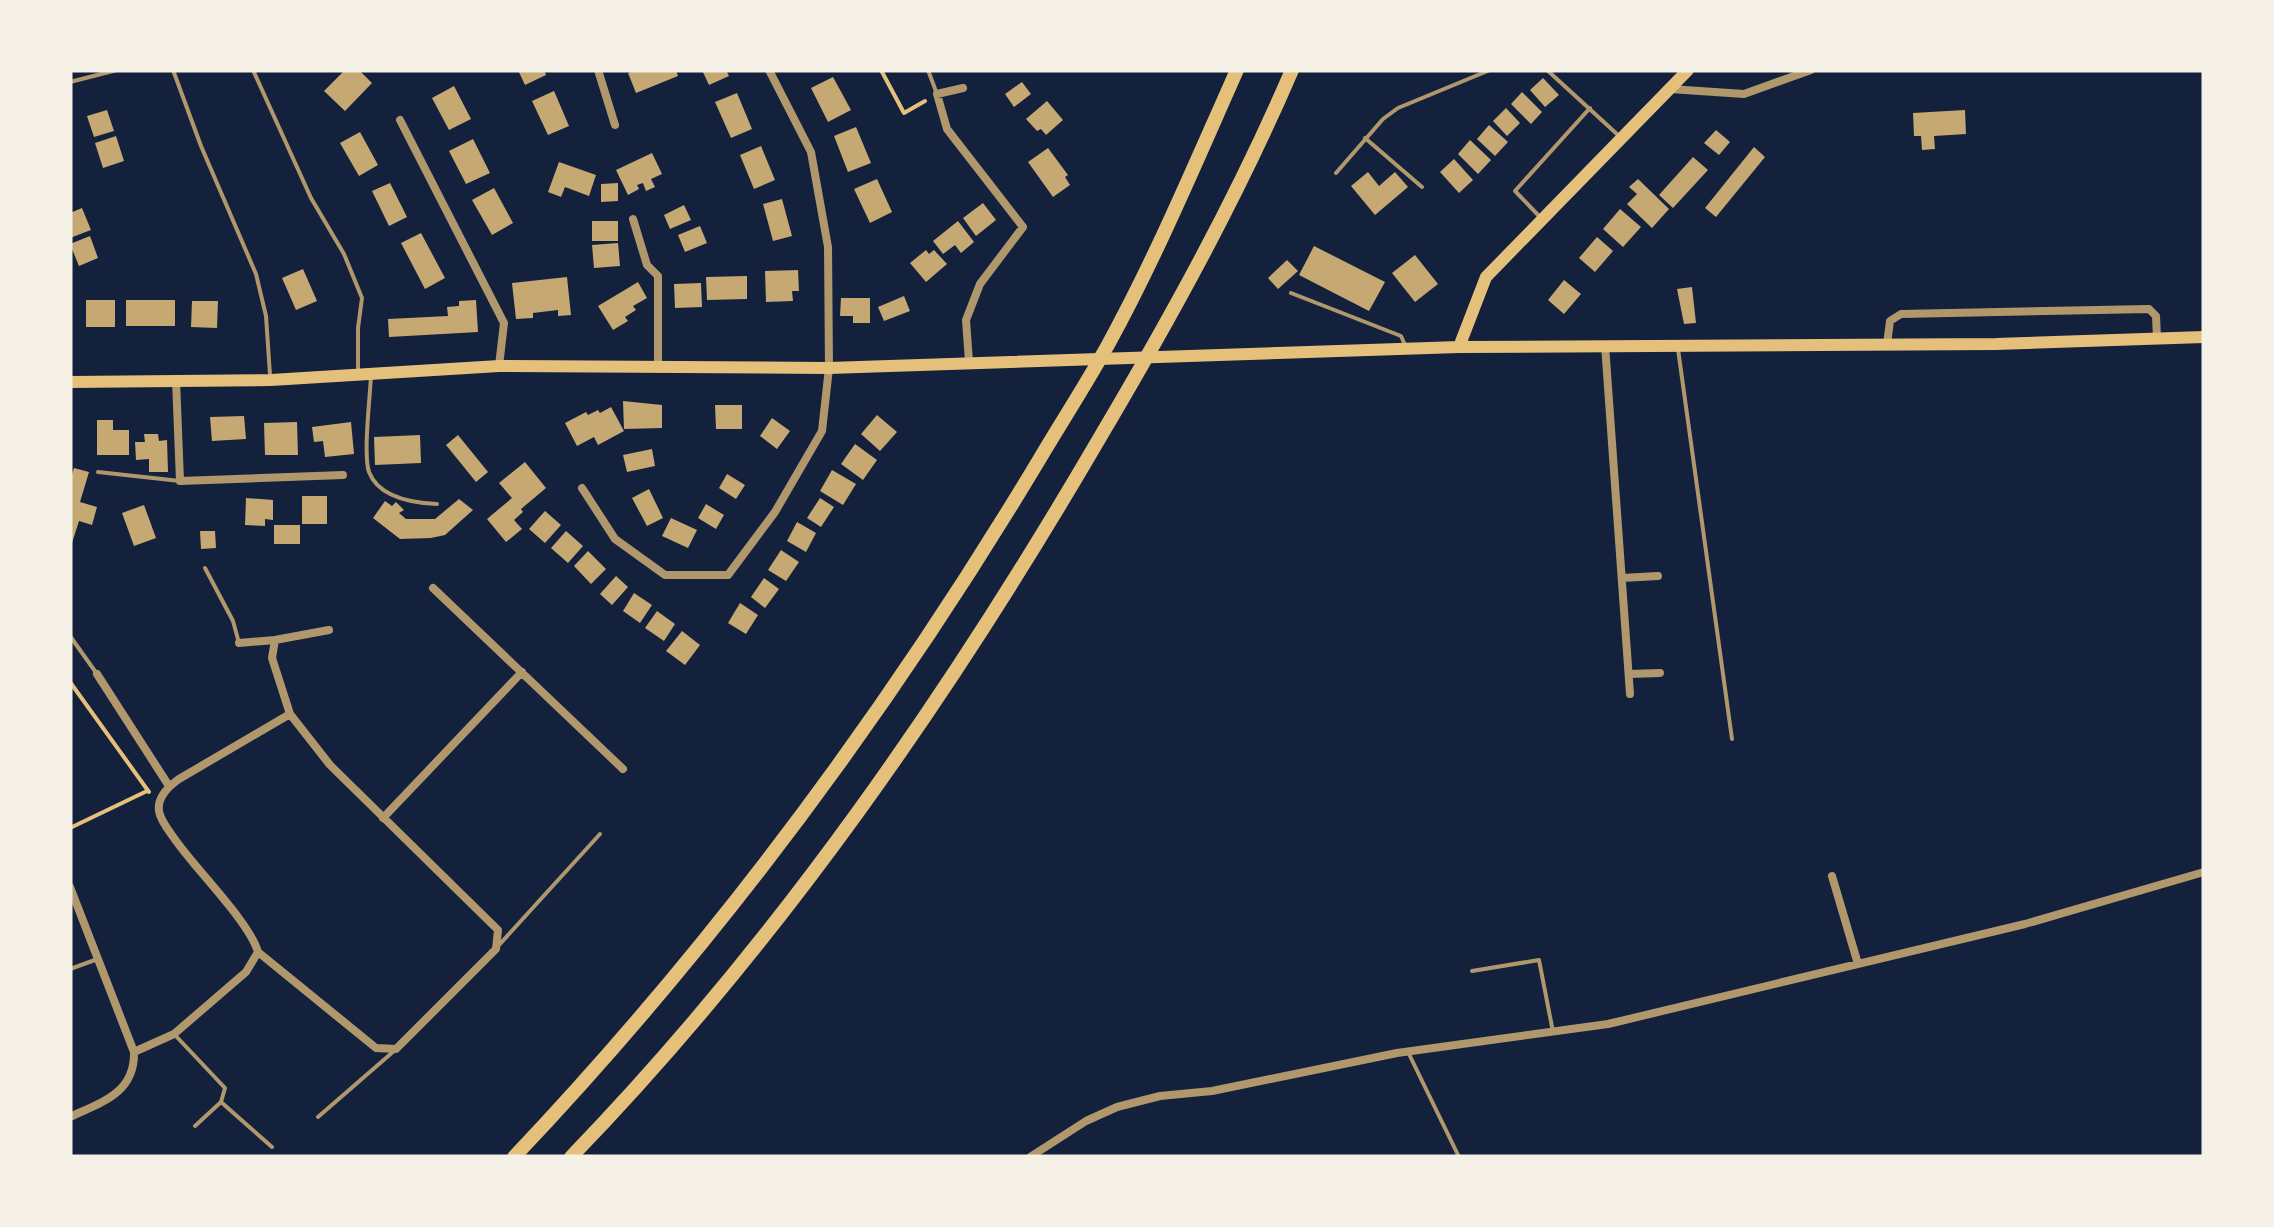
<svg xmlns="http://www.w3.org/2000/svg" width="2274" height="1227" viewBox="0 0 2274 1227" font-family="Inter,sans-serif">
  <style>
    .building { fill: #c6a872 }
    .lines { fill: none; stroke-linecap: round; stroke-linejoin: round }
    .path { stroke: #e5c07b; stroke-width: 4 }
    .service { stroke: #b1986c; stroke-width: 4 }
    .minor { stroke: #b1986c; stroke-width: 8 }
    .primary { stroke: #e5c07b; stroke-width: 12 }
    .motorway { stroke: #e5c07b; stroke-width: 14 }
  </style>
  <rect width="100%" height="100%" fill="#14213d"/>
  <path class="building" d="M345,70h14l13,13 -27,28 -21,-20z
    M518,70h26l2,5 -21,10z
    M635,70h41l2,6 -42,17 -8,-20z
    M702,70h24l3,6 -20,9z
    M833,77l18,33 -23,12 -17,-34z
    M1543,78l16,17 -14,12 -15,-17z
    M1022,82l9,12 -17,13 -9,-13z
    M454,86l17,33 -22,11 -17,-32z
    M554,91l15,35 -21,9 -16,-34z
    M1522,92l20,20 -11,12 -20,-20z
    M737,93l15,36 -21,9 -16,-36z
    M1047,101l16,19 -17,15 -5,-6 -4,2 -11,-12z
    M1506,108l14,15 -13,13 -14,-15z
    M107,110l7,21 -20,6 -7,-21z
    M1965,110l1,24 -32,2 1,13 -13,1 -1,-14h-7l-1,-23z
    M1489,125l19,17 -13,14 -18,-17z
    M856,127l15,36 -23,9 -14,-36z
    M1716,130l14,12 -11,13 -15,-12z
    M360,132l18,33 -19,11 -19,-33z
    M116,136l8,25 -21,7 -8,-25z
    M473,139l17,34 -24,11 -17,-33z
    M1470,140l21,20 -13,14 -20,-20z
    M761,146l14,34 -21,9 -14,-34z
    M1754,147l11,10 -49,60 -11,-9z
    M1048,148l20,27 -3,2 5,8 -17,12 -25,-35z
    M652,153l10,21 -11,5 4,8 -9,4 -3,-8 -6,2 2,4 -11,6 -12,-25z
    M1693,157l15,13 -35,38 -14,-13z
    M1454,159l19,21 -14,13 -19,-21z
    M559,162l37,13 -7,21 -24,-9 -4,10 -13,-5z
    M1368,172l11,14 16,-14 13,15 -33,28 -24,-29z
    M877,179l15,33 -22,11 -16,-34z
    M1638,179l31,30 -17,19 -25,-24 10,-10 -8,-7z
    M390,183l17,34 -18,9 -17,-35z
    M618,183v18l-17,1v-18z
    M494,188l19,35 -21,12 -20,-35z
    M782,199l10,37 -19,5 -10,-37z
    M983,203l13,17 -20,16 -13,-18z
    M684,205l7,15 -21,9 -6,-14z
    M82,208l9,22 -21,8v-25z
    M1620,209l21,18 -18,20 -20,-18z
    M592,221h26v20h-26z
    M958,221l16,21 -13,11 -6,-8 -12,9 -10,-13z
    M700,226l7,17 -22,9 -7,-17z
    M421,233l24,45 -20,11 -24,-46z
    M90,236l8,22 -19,8 -9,-22z
    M1597,237l16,14 -18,21 -16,-14z
    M618,243l2,23 -26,2 -2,-23z
    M1314,246l71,36 -16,29 -70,-36z
    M926,250l3,4 5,-4 13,14 -21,18 -16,-19z
    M1415,255l23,29 -23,18 -23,-29z
    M1287,260l11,11 -20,18 -10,-11z
    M303,269l14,32 -21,9 -14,-32z
    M798,270l1,21h-7l1,10 -27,1 -1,-31z
    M747,276v23l-40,1 -1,-23z
    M567,277l4,38 -13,1v-6l-25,3v5l-17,1 -4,-36z
    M1564,280l17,14 -17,20 -16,-14z
    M638,282l9,16 -14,8 3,4 -11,7 3,4 -15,9 -15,-24z
    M701,283l1,24 -27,1 -1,-24z
    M1692,287l4,36 -12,1 -7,-35z
    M904,296l6,15 -26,10 -6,-14z
    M841,298h29v25h-17v-7h-13z
    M86,300h29v27h-29z
    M126,300h49v26h-49z
    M476,300l2,32 -89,5 -1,-18 60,-3 -1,-9 12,-1v-5z
    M192,301h26l-1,27 -26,-1z
    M623,401l39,4v23l-38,1z
    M715,405h27v24h-26z
    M611,407l13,24 -26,14 -4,-8 -17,9 -12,-23 21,-11 2,3 10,-5 2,3z
    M877,415l20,17 -17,19 -19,-17z
    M244,416l2,23 -34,2 -2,-24z
    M772,418l18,13 -13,18 -17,-13z
    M97,420h16v10h16v25h-32z
    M297,422l1,33h-33l-1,-32z
    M351,422l3,32 -29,3 -2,-16 -9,1 -2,-15z
    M144,434h14l1,7 8,-1 1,32h-19v-13l-13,1 -1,-18h10z
    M420,435l1,28 -46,2 -1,-28z
    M458,435l30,37 -12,10 -30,-37z
    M855,444l22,16 -14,20 -22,-16z
    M652,449l3,17 -28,6 -4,-17z
    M525,462l21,26 -25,21 2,3 -9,8 8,9 -16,13 -19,-23 25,-21 -13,-15z
    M74,468l15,4 -9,30 17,5 -5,18 -13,-4 -8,25 -1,-66z
    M832,470l24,14 -13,21 -23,-14z
    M727,474l18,11 -9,14 -17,-11z
    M649,489l14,29 -16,8 -15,-28z
    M302,496h25v28h-25z
    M246,498l27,2v20l-8,-1v7l-20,-1z
    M820,498l14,9 -13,20 -14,-9z
    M459,499l14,11 -28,25 -14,3 -31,1 -27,-21 12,-17 7,5 4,-4 8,8 -5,3 7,6h29z
    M706,504l18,11 -8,14 -18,-11z
    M144,505l12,33 -22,8 -12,-33z
    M545,511l16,14 -16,18 -16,-14z
    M671,518l26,12 -9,18 -26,-12z
    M797,522l19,11 -10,19 -19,-11z
    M274,525h26v19h-26z
    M200,531h15l1,17 -15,1z
    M566,531l17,15 -15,17 -17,-15z
    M781,550l18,12 -13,19 -18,-11z
    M588,551l18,18 -15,15 -17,-18z
    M616,576l12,11 -16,18 -12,-11z
    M764,578l15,11 -14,19 -14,-11z
    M634,593l18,12 -12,18 -17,-12z
    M740,603l18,12 -12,19 -18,-11z
    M657,611l18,13 -11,17 -19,-13z
    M682,631l18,14 -15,20 -19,-14z"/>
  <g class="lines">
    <path class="path" d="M881,70l23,43 21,-12
      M70,682l79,110
      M70,828l77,-37"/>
    <path class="service" d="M173,70l28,76 55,128 10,42 4,59
      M253,70l58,128 33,56 18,44 -4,30v44
      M928,70l9,24
      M1547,70l71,65
      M70,82l47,-12
      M1365,138l57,49
      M1336,173l47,-54 15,-11 92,-38
      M1539,216l-24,-25 75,-83
      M1291,293l110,43 4,9
      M1678,349l54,390
      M371,376c-1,21 -8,79 -2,96 10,26 45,31 68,32
      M98,472l82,9
      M205,568l28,53 6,22
      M70,636l27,38
      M499,945l101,-111
      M70,969l25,-9
      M1472,971l67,-11 14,72
      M174,1034l51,54 -4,14 51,45
      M1408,1052l51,105
      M318,1117l76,-66
      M195,1126l26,-24"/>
    <path class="minor" d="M598,70l17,55
      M963,88l-26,6 10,35 76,98 -43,57 -14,36 3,42
      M1670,89l74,5 67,-24
      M400,120l104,203 -5,43
      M633,219l14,46 11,11v93
      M1887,344l3,-23 11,-7 248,-5 7,7 1,22
      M1605,345l25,349
      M176,380l4,101 163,-6
      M582,488l33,51 50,36h63l47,-63 47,-81 7,-63 -1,-121 -17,-95 -42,-82
      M1622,578l36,-2
      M433,588l190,181
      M239,643l36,-3
      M97,674l72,112
      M1629,674l31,-1
      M383,818l139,-146
      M1832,876l26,88
      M70,887l64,165c1,41 -32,50 -64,65
      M258,952l118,96 20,1 100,-100 2,-19 -168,-165 -40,-51 -18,-56 3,-18 54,-10
      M134,1052l40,-18 72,-62 12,-20c-9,-31 -63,-83 -84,-114 -5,-7 -14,-18 -15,-27 -2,-14 10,-25 20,-32l111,-65
      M1030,1157l56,-36 31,-14 43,-11 52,-5 185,-38 211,-29 417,-100 179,-52"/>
    <path class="primary" d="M1459,347l27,-70 202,-207
      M70,382l201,-2 228,-14 330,2 630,-21 537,-3 208,-7"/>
    <path class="motorway" d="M514,1157c201,-212 375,-447 525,-697 23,-39 48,-77 70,-117 48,-88 87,-181 128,-273
      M571,1157c207,-214 378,-461 528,-718 71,-120 138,-241 193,-369"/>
  </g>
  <rect width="2274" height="1227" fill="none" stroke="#f6f1e7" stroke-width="145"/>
</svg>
